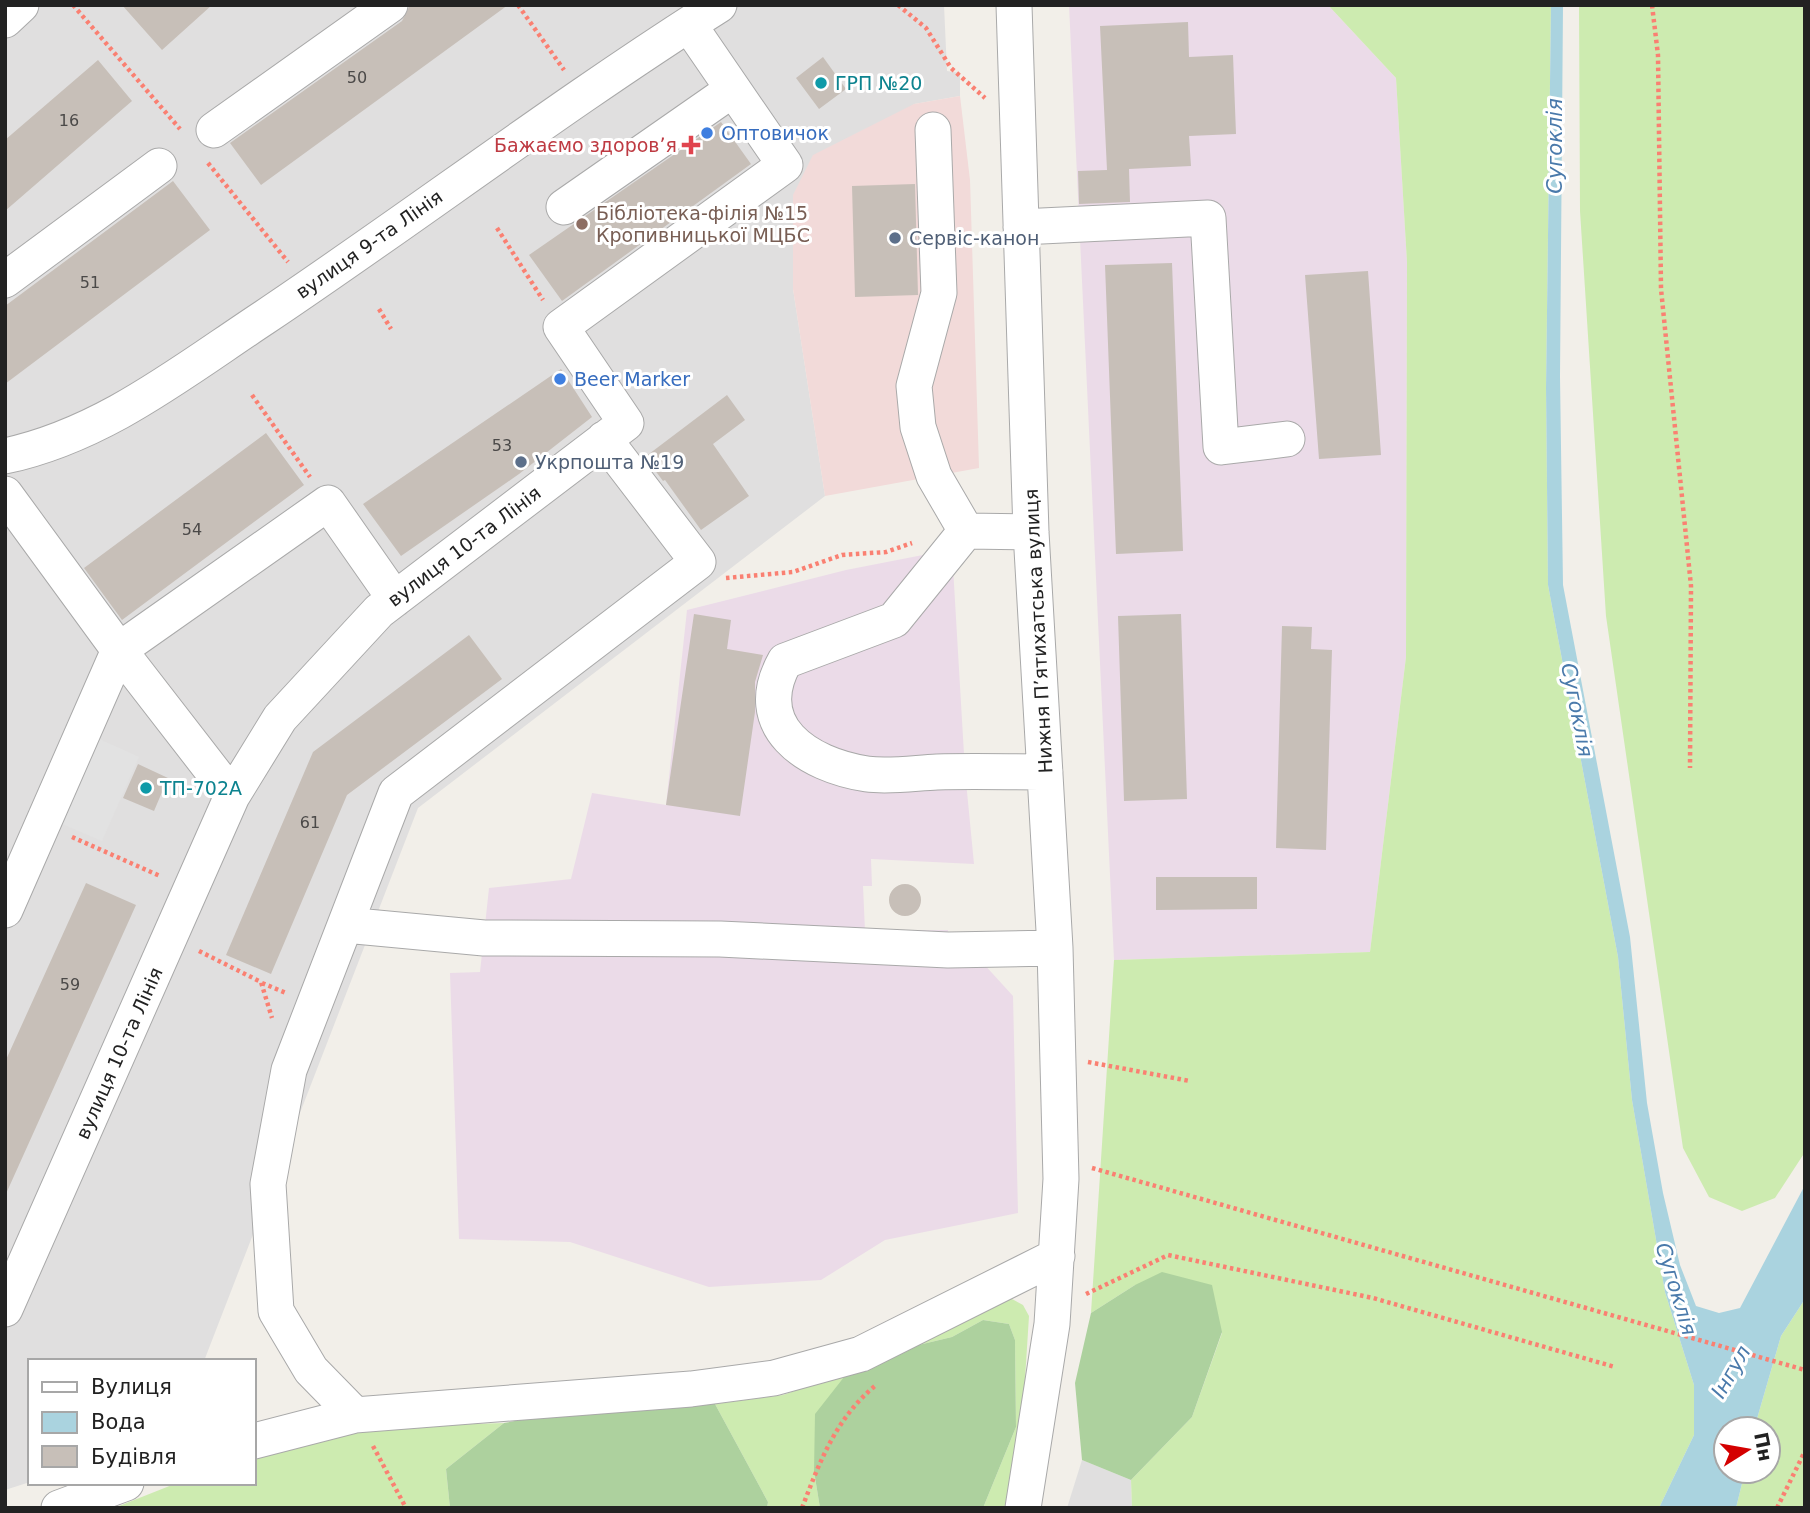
<svg xmlns="http://www.w3.org/2000/svg" width="1810" height="1513" viewBox="0 0 1810 1513" font-family="'DejaVu Sans',sans-serif">
  <style>
    .residential { fill: #e0dfdf }
    .commercial { fill: #f2dad9 }
    .industrial { fill: #ebdbe8 }
    .grass { fill: #cdebb0 }
    .forest { fill: #add19e }
    .parking { fill: #e2e2e2 }
    .water { fill: #aad3df }
    .building { fill: #c7bfb8 }
    .lines { fill: none; stroke-linecap: round; stroke-linejoin: round }
    .minor-casing { stroke: #a9a9a9; stroke-width: 37 }
    .path { stroke: #fa8072; stroke-width: 4.5; stroke-dasharray: 3.5 3.5; stroke-linecap: butt }
    .minor { stroke: #fff; stroke-width: 35 }
    .culture-dot { fill: #0f9aa8; stroke: #fff; stroke-width: 2.5 }
    .shop-dot { fill: #3f7fe0; stroke: #fff; stroke-width: 2.5 }
    .health-dot { fill: #e0444e; stroke: #fff; stroke-width: 2.5 }
    .education-dot { fill: #8d6e63; stroke: #fff; stroke-width: 2.5 }
    .service-dot { fill: #5c6f8a; stroke: #fff; stroke-width: 2.5 }
    .labels { text-anchor: middle; dominant-baseline: central; stroke-width: 6; stroke-linejoin: round; paint-order: stroke }
    .number-label { font-size: 16px; fill: #4b4948 }
    .culture-label { font-size: 19px; fill: #0d838f; stroke: #fff; text-anchor: start }
    .shop-label { font-size: 19px; fill: #366cbe; stroke: #fff; text-anchor: start }
    .health-label { font-size: 19px; fill: #be3a42; stroke: #fff; text-anchor: end }
    .education-label { font-size: 19px; fill: #785e54; stroke: #fff; text-anchor: start }
    .service-label { font-size: 19px; fill: #4e5e75; stroke: #fff; text-anchor: start }
    .street-label { font-size: 19px; fill: #222; stroke: #fff }
    .water-label { font-size: 21px; font-style: italic; fill: #4a7aab; stroke: #fff }
  </style>
  <rect width="100%" height="100%" fill="#f2efe9"/>
  <path class="residential" d="M5,5h939l3,66 13,2v23l-46,8 -121,185 32,207 -407,312 -214,553h-174v121l-25,8z
    M1082,1460l49,20 1,28h-65z"/>
  <path class="commercial" d="M960,96l10,84 9,288 -154,28 -32,-207v-94l20,-40 101,-51z"/>
  <path class="industrial" d="M1069,5h259l68,73 11,184 -1,395 -36,295 -256,8z
    M928,554l25,13 12,204 9,93 -103,-5 1,27h-9l2,45 83,-1v20l34,12 31,34 5,217 -133,27 -64,40 -112,7 -139,-45 -111,-3 -9,-266 30,-1 9,-84 82,-9 21,-86 74,12 21,-195 159,-40z"/>
  <path class="grass" d="M1328,5h223l-5,383 2,197 70,372 14,143 33,192 29,93v50l-35,73h-527l-1,-28 61,-63 30,-84 -87,-48 -44,28 23,-353 256,-8 36,-295 1,-395 -11,-184z
    M1579,5h226v1147l-30,46 -33,13 -33,-14 -26,-49 -77,-532 -26,-405z
    M1012,1299l11,6 6,11 -8,126 -17,66h-21l33,-81 -1,-87 -6,-16 -26,-4 -31,17 -46,11 90,-47z
    M1805,1299v209h-69l9,-37h23v-42h-14l27,-93z
    M848,1372l-34,99 6,37h-53l1,-6 -53,-98 68,-9z
    M504,1423l-58,46 4,39h-336l63,-25h77v-30l101,-25z"/>
  <path class="forest" d="M1162,1272l50,13 10,47 -30,85 -61,63 -49,-20 -7,-77 16,-70 44,-28z
    M983,1320l26,4 6,16 1,87 -33,81h-163l-6,-37 1,-57 33,-42 58,-24 46,-11z
    M715,1404l53,98 -1,6h-317l-4,-39 58,-46 80,-15z"/>
  <path class="parking" d="M97,738l42,19 -37,84 -42,-18z"/>
  <path class="water" d="M1551,5h12l-3,372 3,208 67,352 17,166 16,90 17,72 16,41 23,7 21,-5 65,-123v114l-24,37 -27,93h-28v42h19l-9,37h-77l35,-73v-50l-29,-93 -33,-192 -14,-143 -70,-372 -2,-197z"/>
  <path class="building" d="M122,5h90l-50,45z
    M410,5h98l-247,180 -31,-42 172,-122z
    M1188,22l1,35 44,-2 3,79 -47,2 2,30 -62,3 1,33 -51,2 -1,-33 29,-1 -7,-144z
    M823,57l23,32 -27,20 -23,-31z
    M98,60l34,41 -127,110v-71z
    M721,122l30,42 -189,137 -33,-46z
    M173,181l37,49 -205,154v-78z
    M915,184l3,111 -63,2 -3,-111z
    M1172,263l11,288 -67,3 -11,-289z
    M1368,271l13,184 -62,4 -14,-184z
    M561,369l31,48 -73,57 -118,82 -38,-52z
    M727,395l18,25 -32,24 36,52 -48,34 -36,-50 -2,1 -18,-24z
    M266,433l38,52 -182,135 -38,-52z
    M694,614l37,6 -4,29 36,6 -8,27v30l-15,104 -74,-11z
    M1181,614l6,185 -63,2 -6,-185z
    M1282,626l30,1 -1,22 21,1 -6,200 -50,-2z
    M469,635l33,44 -155,116 -76,179 -45,-19 87,-203z
    M138,764l30,14 -14,33 -31,-13z
    M1156,877h101v32l-101,1z
    M86,883l50,22 -131,291v-134z
    M889 900a16 16 0 1 1 32 0a16 16 0 1 1-32 0Z"/>
  <g class="lines">
    <g class="minor-casing">
      <path id="minor" d="M1014,5l17,527 24,416 6,231 -9,145 -29,184
        M5,20l16,-15
        M214,130l176,-125
        M933,130l6,163 -25,93 4,41 16,49 32,55 65,1
        M564,207l168,-117
        M1021,227l187,-9 13,229 66,-8
        M5,280l154,-114
        M5,456c99,-21 178,-85 260,-139 152,-102 299,-214 454,-312
        M5,494l114,156 113,146
        M966,531l-72,89 -109,41c-37,65 22,104 82,113 22,3 48,-1 70,-2 36,-1 72,0 108,0
        M5,910l114,-260 209,-147 67,96
        M345,925l139,13 236,1 228,11 107,-2
        M5,1309l227,-513 48,-78 99,-107 247,-188 -65,-96 224,-162 -96,-140
        M355,1415l-44,-45 -35,-59 -8,-127 21,-114 107,-277 302,-231 -94,-123
        M254,1441l101,-26 336,-26 83,-11 87,-24 196,-98
        M59,1508l67,-25"/>
    </g>
    <path class="path" d="M73,5l107,124
      M518,5l46,65
      M898,5l28,23 25,40 34,30
      M1652,5l6,50 3,234 30,297 -1,182
      M208,163l80,99
      M497,228l46,72
      M379,309l12,20
      M252,395l58,82
      M726,578l67,-6 49,-17 44,-3 26,-9
      M72,837l88,39
      M199,951l62,31 11,36
      M262,983l24,10
      M1088,1062l102,19
      M1092,1168l713,202
      M1086,1294l82,-39 205,43 242,69
      M373,1446l33,62
      M802,1508c18,-47 34,-90 74,-123
      M1777,1508l28,-57"/>
    <use href="#minor" class="minor"/>
  </g>
  <g class="culture-dot">
    <circle cx="821" cy="83" r="7"/>
    <circle cx="146" cy="788" r="7"/>
  </g>
  <g class="shop-dot">
    <circle cx="707" cy="133" r="7"/>
    <circle cx="560" cy="379" r="7"/>
  </g>
  <path class="health-dot" d="M687.5 134.5h7v7h7v7h-7v7h-7v-7h-7v-7h7z"/>
  <circle class="education-dot" cx="582" cy="224" r="7"/>
  <g class="service-dot">
    <circle cx="895" cy="238" r="7"/>
    <circle cx="521" cy="462" r="7"/>
  </g>
  <g class="labels">
    <g class="number-label">
      <text x="357" y="77">50</text>
      <text x="69" y="120">16</text>
      <text x="90" y="282">51</text>
      <text x="502" y="445">53</text>
      <text x="192" y="529">54</text>
      <text x="310" y="822">61</text>
      <text x="70" y="984">59</text>
    </g>
    <g class="culture-label">
      <text x="835" y="83">ГРП №20</text>
      <text x="160" y="788">ТП-702А</text>
    </g>
    <g class="shop-label">
      <text x="721" y="133">Оптовичок</text>
      <text x="574" y="379">Beer Marker</text>
    </g>
    <g class="health-label">
      <text x="677" y="145">Бажаємо здоровʼя</text>
    </g>
    <g class="education-label">
      <text x="596" y="213">Бібліотека-філія №15<tspan x="596" dy="22">Кропивницької МЦБС</tspan></text>
    </g>
    <g class="service-label">
      <text x="909" y="238">Сервіс-канон</text>
      <text x="535" y="462">Укрпошта №19</text>
    </g>
    <g class="street-label">
      <text transform="translate(369 244) rotate(-35)">вулиця 9-та Лінія</text>
      <text transform="translate(464 546) rotate(-37)">вулиця 10-та Лінія</text>
      <text transform="translate(1038 631) rotate(-93)">Нижня Пʼятихатська вулиця</text>
      <text transform="translate(119 1053) rotate(-66)">вулиця 10-та Лінія</text>
    </g>
    <g class="water-label">
      <text transform="translate(1555 146) rotate(-90)">Сугоклія</text>
      <text transform="translate(1577 710) rotate(79)">Сугоклія</text>
      <text transform="translate(1676 1289) rotate(73)">Сугоклія</text>
      <text transform="translate(1731 1372) rotate(-60)">Інгул</text>
    </g>
  </g>
  <rect width="1810" height="1513" fill="none" stroke="#222222" stroke-width="14"/>
  <rect x="28" y="1359" width="228" height="126" fill="#ffffff" stroke="#a7a7a7" stroke-width="2"/>
  <rect x="42" y="1382" width="35" height="10" fill="#ffffff" stroke="#a7a7a7" stroke-width="2"/>
  <text x="91" y="1394" font-size="21" fill="#222222">Вулиця</text>
  <rect x="42" y="1412" width="35" height="21" fill="#aad3df" stroke="#a7a7a7" stroke-width="2"/>
  <text x="91" y="1429" font-size="21" fill="#222222">Вода</text>
  <rect x="42" y="1446" width="35" height="21" fill="#c7bfb8" stroke="#a7a7a7" stroke-width="2"/>
  <text x="91" y="1464" font-size="21" fill="#222222">Будівля</text>
  <g transform="translate(1747 1450) rotate(79)"><circle r="33" fill="#ffffff" stroke="#a7a7a7" stroke-width="2"/>
  <path d="M0-5L12 26L0 18L-12 26Z" fill="#d40000"/>
  <text y="-10" font-size="19" font-weight="bold" text-anchor="middle" fill="#222222">Пн</text>
  </g>
</svg>
